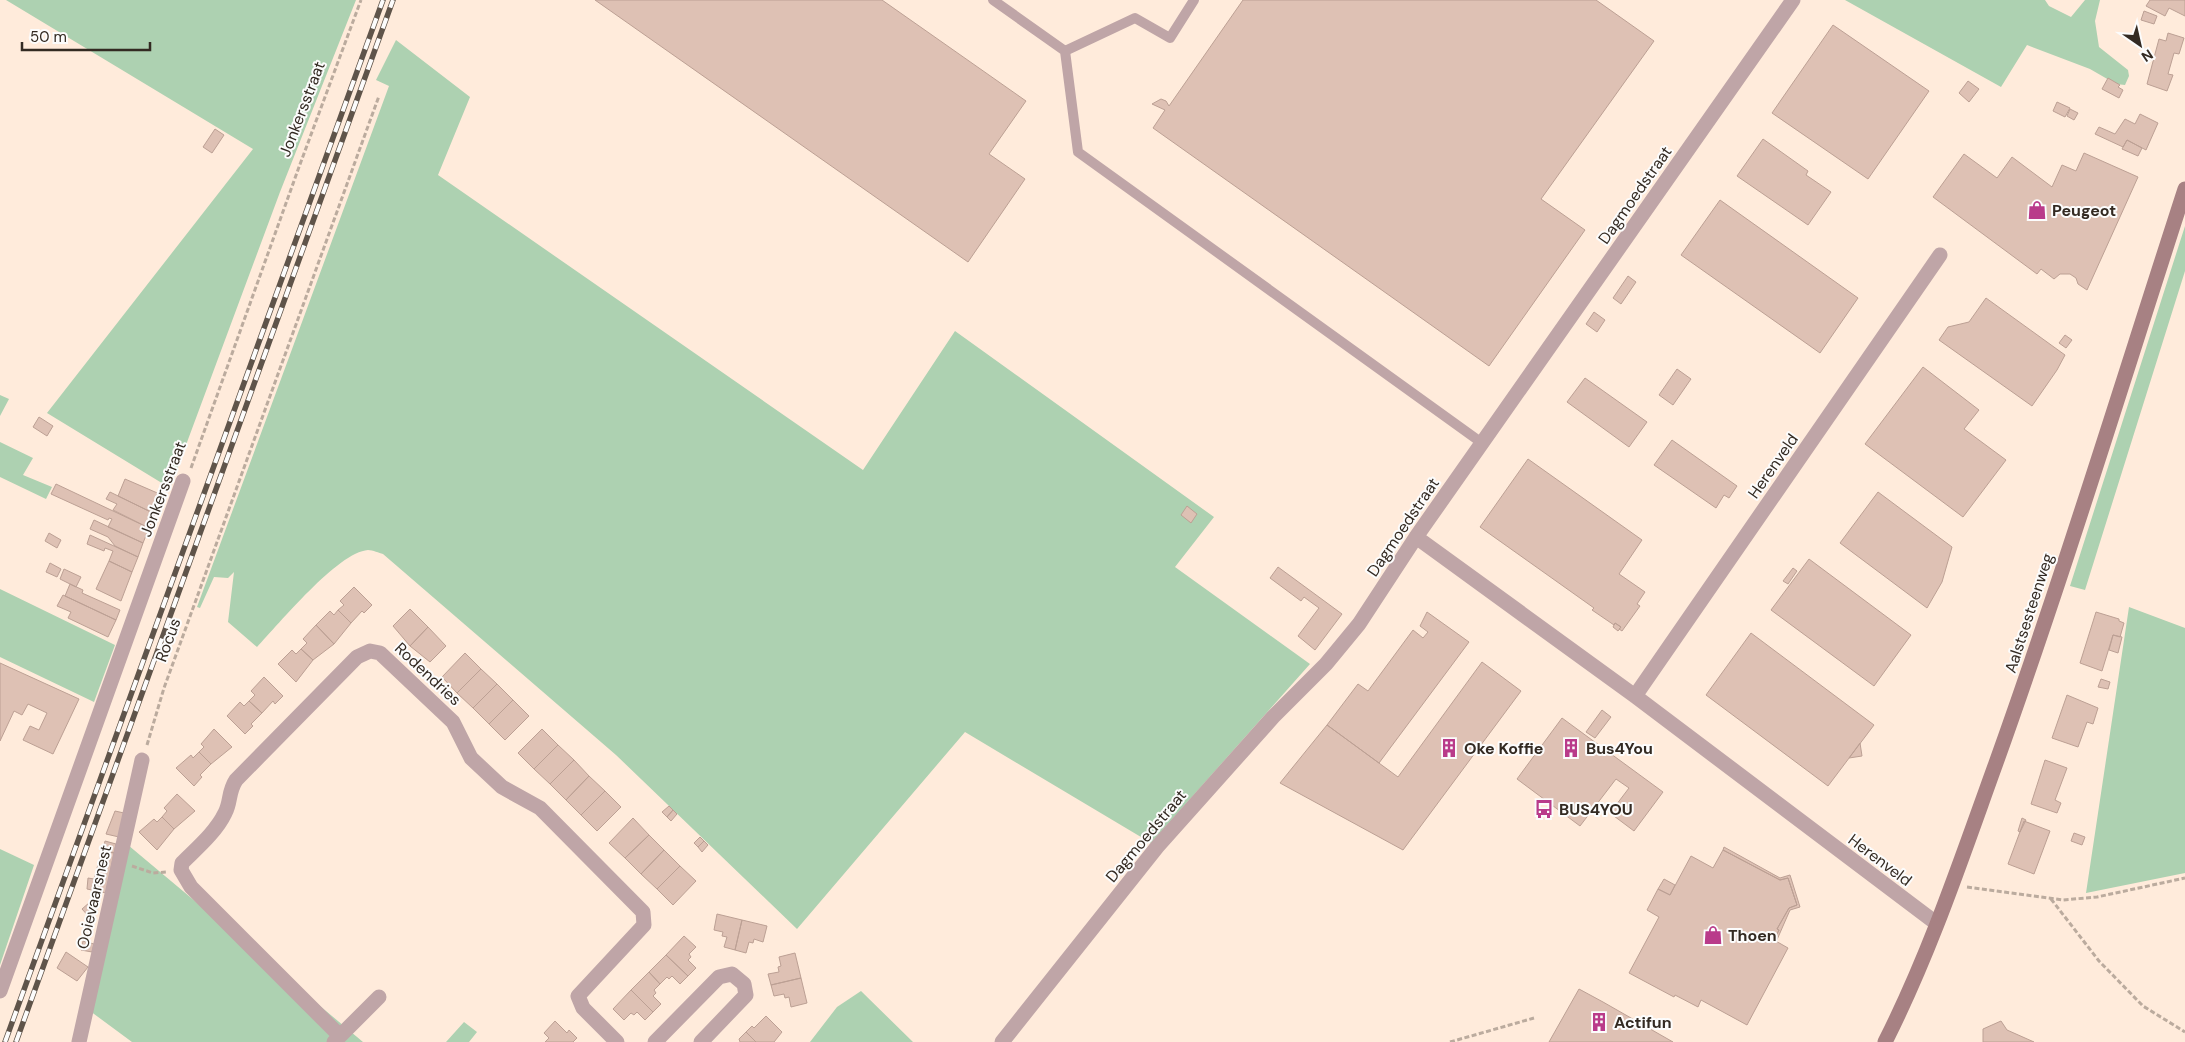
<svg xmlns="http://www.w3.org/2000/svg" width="2185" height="1042" viewBox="0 0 2185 1042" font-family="'DM Sans',sans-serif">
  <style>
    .green { fill: #add1b1 }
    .building { fill: #dec1b4; stroke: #bca094 }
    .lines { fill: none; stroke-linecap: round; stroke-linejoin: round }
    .path { stroke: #bbab9e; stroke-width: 3; stroke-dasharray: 5 2.5; stroke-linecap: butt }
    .service { stroke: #bfa5a7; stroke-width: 10 }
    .minor { stroke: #bfa5a7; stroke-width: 15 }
    .secondary { stroke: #a78183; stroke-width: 15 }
    .rail-casing { stroke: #5f544a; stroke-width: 5.5 }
    .rail { stroke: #fcfcfc; stroke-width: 4; stroke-dasharray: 11; stroke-linecap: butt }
    .labels { text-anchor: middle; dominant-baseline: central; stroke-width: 4; stroke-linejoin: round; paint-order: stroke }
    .street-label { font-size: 16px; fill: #332a22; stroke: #fcfcfc }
    .poi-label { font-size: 16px; font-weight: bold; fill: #332a22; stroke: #fcfcfc; text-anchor: start }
  </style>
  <rect width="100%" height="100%" fill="#ffebdb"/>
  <path class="green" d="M6,0h350l-76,192 -110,296 -123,-75 206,-264z
    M1845,0h200l4,6 22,11 14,-17h15l-5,21 4,26 29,23 1,6 -4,9 -9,-1 -26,-15 -63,-24 -26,42z
    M396,40l74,57 -32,78 425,295 92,-139 259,186 -39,50 135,97 -159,179 -186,-111 -168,197 -181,-174 -233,-201c-4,-1 -10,-4 -15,-4 -30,2 -89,74 -111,97l-29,-25 6,-50 -6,6 -14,-1 -14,31 -3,-1 192,-521 -13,-6z
    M2185,226v45l-100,319 -15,-4z
    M0,395l9,4 -9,17z
    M0,442l33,16 -10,17 29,12 -6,12 -46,-22z
    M0,589l115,56 -21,57 -94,-45z
    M2129,607l56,21v245l-99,20z
    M128,845l235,197h-231l-42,-31z
    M0,849l34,16 -34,100z
    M861,991l52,51h-103l27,-35z
    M464,1022l13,10 -8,10h-23z"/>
  <path class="building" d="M595,0h287l144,101 -37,53 36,25 -57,83z
    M1243,0h353l58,41 -113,158 44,31 -96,136 -336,-238 12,-18 -13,-6 9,-5 5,2 3,5z
    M2150,0h35v16l-16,-8 -4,8 -19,-10z
    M2144,11l13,5 -3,8 -13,-4z
    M1833,25l96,66 -61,88 -96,-66z
    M2168,33l16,5 -5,16 -5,-1 -6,21 5,1 -6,16 -20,-7 12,-45 7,2z
    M2108,78l12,7 -2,2 5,3 -4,8 -17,-9z
    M1968,81l11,8 -10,13 -10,-9z
    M2057,102l13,6 -5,9 -12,-6z
    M2070,109l8,4 -4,7 -7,-4z
    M2140,114l18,9 -12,27 -19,-10 -4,7 -28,-13 4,-7 16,7 10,-15 10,5z
    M215,129l9,6 -12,18 -9,-6z
    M1763,139l45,32 -2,4 25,17 -23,33 -71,-49z
    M2127,140l15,8 -4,8 -16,-7z
    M2084,153l54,24 -51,113 -9,-6 -2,-6 -6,-4h-10l-6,5 -13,-10 -4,5 -104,-77 31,-43 33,24 15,-21 40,30 10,-22 14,6z
    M1720,200l138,98 -38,55 -139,-98z
    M1628,276l8,6 -15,22 -8,-6z
    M1986,298l79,57 -8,15 -25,36 -93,-66 9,-13 21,-5z
    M1594,312l11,8 -8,12 -11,-8z
    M2065,335l7,5 -6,8 -7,-5z
    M1923,367l56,43 -15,19 42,31 -43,57 -98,-73z
    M1677,369l14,10 -18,26 -14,-10z
    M1585,378l62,44 -18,25 -62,-45z
    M39,417l14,9 -6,10 -14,-9z
    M1672,440l65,46 -8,12 -5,-3 -8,13 -62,-43z
    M1528,459l114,81 -23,34 26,18 -8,12 3,2 -18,25 -3,-2 2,-2 -6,-4 -1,2 -22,-15 2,-2 -114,-81z
    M125,479l37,16 -7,19 -37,-18z
    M56,484l93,44 -6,15 -35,-16 4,-8 -3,-1 -1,2 -57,-26z
    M110,492l45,22 -6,14 -36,-18 4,-6 -11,-5z
    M1878,492l74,55 -10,35 -15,26 -87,-65z
    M1187,506l10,8 -6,9 -10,-8z
    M94,520l49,23 -5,14 -23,-11 -7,-9 -18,-8z
    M49,533l12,7 -4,8 -12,-7z
    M90,535l48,22 -6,15 -23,-11 4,-10 -8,-3 -1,3 -17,-7z
    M1809,559l102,76 -37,51 -103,-76z
    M109,561l23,11 -11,29 -25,-12z
    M50,563l11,6 -4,8 -11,-5z
    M1278,567l64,47 -27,36 -17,-14 21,-28 -15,-11 -3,4 -31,-23z
    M1793,568l4,3 -9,13 -5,-3z
    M64,569l17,8 -5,10 -16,-8z
    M70,584l13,6 -1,3 38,17 -4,10 -51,-24z
    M354,587l18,18 -8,8 -2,-2 -11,12 -13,-13 6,-5 -4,-4z
    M63,595l53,25 -8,17 -40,-19 3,-6 -14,-6z
    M410,609l18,18 -18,19 -17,-20z
    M338,610l13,13 -17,21 -18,-19 14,-14 4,4z
    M1427,612l42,30 -90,121 -52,-38 31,-41 10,7 45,-61 10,8 5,-6 -8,-6z
    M2096,612l23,7v2l5,2 -4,14 -7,-2 -11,36 -22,-8z
    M1615,623l6,4 -3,4 -5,-4z
    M316,625l18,19 -21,16 -12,-11 6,-6 -4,-4z
    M428,627l18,19 -16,16 -20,-16z
    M1751,633l123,92 -46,61 -122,-91z
    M2113,635l9,2 -4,16 -9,-3z
    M301,649l12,11 -17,22 -18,-18 14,-14 4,4z
    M465,653l16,16 -24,24 -15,-16z
    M1482,662l39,29 -118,159 -123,-67 47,-58 71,52z
    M0,663l79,36 -26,55 -30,-14 7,-14 9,4 8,-17 -19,-9 -6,11 -8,-4 -14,30z
    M481,669l16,15 -24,24 -16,-15z
    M264,677l19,19 -8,8 -2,-3 -11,12 -13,-12 6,-6 -4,-4z
    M2101,679l9,3 -2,7 -10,-2z
    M497,684l16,16 -24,24 -16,-16z
    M2067,695l31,13 -5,16 -6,-2 -9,25 -26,-9z
    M513,700l16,16 -24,24 -16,-16z
    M249,701l13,12 -11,11 2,2 -8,8 -18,-18 13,-14 4,4z
    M1602,710l9,7 -16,21 -9,-6z
    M1562,718l101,74 -29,39 -24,-18 19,-25 -13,-9 -36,47 -63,-47z
    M214,729l18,18 -21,17 -12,-12 5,-5 -3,-3z
    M542,729l16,16 -24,24 -16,-16z
    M1860,743l2,13 -13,2z
    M558,745l16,15 -24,24 -16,-15z
    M199,752l12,12 -11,11 2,2 -8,9 -18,-18 15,-13 2,3z
    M574,760l15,16 -23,24 -16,-16z
    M2045,760l22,8 -12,32 6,3 -4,10 -26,-9z
    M589,776l16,15 -24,24 -15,-15z
    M605,791l16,16 -24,24 -16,-16z
    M177,794l18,17 -21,18 -12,-12 5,-6 -3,-3z
    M669,806l4,4 -6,7 -5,-5z
    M673,810l4,4 -6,7 -4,-4z
    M115,811l9,2 -5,24 -13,-3z
    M162,817l12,12 -17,21 -18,-18 15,-13 3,3z
    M633,818l16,17 -24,23 -16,-15z
    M2022,818l4,2 -6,12 -2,-1z
    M2024,821l26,10 -16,43 -26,-10z
    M2074,833l11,4 -3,8 -11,-4z
    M649,835l15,15 -23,24 -16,-16z
    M700,837l4,4 -6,6 -4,-4z
    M105,841l11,3 -2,9 -11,-3z
    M704,841l4,4 -6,7 -4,-5z
    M1724,847l56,31 10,-3 10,32 -10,3 -14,32 -2,-2 5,-10 -2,-1 12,-21 8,-3 -9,-27 -8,2 -57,-30z
    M102,850l12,3 -8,40 -19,-4 1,-11 6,1z
    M664,850l16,16 -23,23 -16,-15z
    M1723,850l57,30 8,-2 9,27 -8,3 -12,21 2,1 -5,10 14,8 -41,77 -46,-25 -3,7 -23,-12 -1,2 -45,-24 30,-56 -12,-7 11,-21 12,6 21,-39 22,12z
    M680,866l16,15 -23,24 -16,-16z
    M1664,879l11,6 -5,10 -12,-6z
    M90,902l8,9 -8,7 -8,-9z
    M717,914l25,6 -7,30 -11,-3 3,-10 -5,-1 1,-4 -9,-2z
    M742,920l25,6 -4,16 -9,-3 -1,4 -4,-1 -3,11 -11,-3z
    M684,936l12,11 -7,7 2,3 -3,3 8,8 -8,8 -22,-21z
    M83,941l11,3 -2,8 -11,-2z
    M66,952l22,15 -11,14 -20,-13z
    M795,953l6,25 -30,7 -3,-11 11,-2 -1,-5 3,-1 -2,-9z
    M666,955l22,21 -8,8 -8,-8 -3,3 -2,-2 -7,7 -11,-12z
    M649,972l11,12 -6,6 2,3 -3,3 8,8 -8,8 -22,-22z
    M801,978l6,25 -16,4 -2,-10 -4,1 -1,-4 -10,2 -3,-11z
    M1579,989l24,13 70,40h-124z
    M631,990l22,22 -8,8 -8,-8 -3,3 -3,-2 -7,7 -11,-11z
    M766,1016l16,16 -8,10h-18l-10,-10 6,-6 2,2z
    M555,1021l12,12 2,-3 8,8 -4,4h-28l4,-4 -5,-5z
    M2001,1021l6,9 27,12h-51v-13z
    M746,1032l10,10h-16l-1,-3z"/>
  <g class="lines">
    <path class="path" d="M191,468l108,-301 62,-167
      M147,745l17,-57 215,-592
      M132,866l21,7 14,-1
      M1967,887l96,13 34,-3 88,-19
      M2051,899l48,62 44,45 42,26
      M1450,1042l84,-24"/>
    <path class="service" d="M993,0l72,51 70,-33 35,20 24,-38
      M1065,51l13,101 404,291"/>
    <path class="minor" d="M1416,537l219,159 301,227
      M1635,696l305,-441
      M0,991l183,-510
      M340,1036l-149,-149 -10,-17 1,-7c15,-15 34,-31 43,-50 6,-11 3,-21 11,-33l121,-123 13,-6 10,2 73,69 18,36 31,29 38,21 103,104 1,13 -66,71 5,12 34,34
      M79,1042l63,-282
      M334,1042l45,-45
      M655,1042l64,-65 13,-3 12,10 2,11 -45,47
      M1002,1042l155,-195 116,-130 53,-53 33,-40 57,-87 377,-537"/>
    <path class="secondary" d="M1885,1042c45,-89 77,-185 111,-279 68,-190 127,-383 189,-574"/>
    <g class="rail-casing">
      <path id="rail" d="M5,1042l378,-1042
        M16,1042l377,-1042"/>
    </g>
    <use href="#rail" class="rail"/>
  </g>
  <defs>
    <g id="shop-bare" transform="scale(1.5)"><path d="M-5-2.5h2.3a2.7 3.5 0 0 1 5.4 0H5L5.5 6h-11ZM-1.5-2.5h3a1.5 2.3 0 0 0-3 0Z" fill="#b93b8a" stroke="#fcfcfc" stroke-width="2.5" paint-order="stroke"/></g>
    <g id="building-bare" transform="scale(1.5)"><path d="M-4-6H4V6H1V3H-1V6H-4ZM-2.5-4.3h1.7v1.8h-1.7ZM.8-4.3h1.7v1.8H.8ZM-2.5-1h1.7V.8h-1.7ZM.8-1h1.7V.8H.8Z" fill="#b93b8a" stroke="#fcfcfc" stroke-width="2.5" paint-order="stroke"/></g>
    <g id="bus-bare" transform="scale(1.5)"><path d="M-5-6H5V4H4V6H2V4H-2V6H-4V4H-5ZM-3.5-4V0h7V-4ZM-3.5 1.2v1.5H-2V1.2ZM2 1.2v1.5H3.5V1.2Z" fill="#b93b8a" stroke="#fcfcfc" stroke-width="2.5" paint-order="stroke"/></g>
  </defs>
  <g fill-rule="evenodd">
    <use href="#shop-bare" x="2037" y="210"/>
    <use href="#building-bare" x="1449" y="748"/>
    <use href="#building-bare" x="1571" y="748"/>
    <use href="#bus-bare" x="1544" y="809"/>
    <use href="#shop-bare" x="1713" y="935"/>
    <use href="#building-bare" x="1599" y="1022"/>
  </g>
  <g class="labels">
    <g class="street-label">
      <text transform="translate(302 109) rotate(-69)">Jonkersstraat</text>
      <text transform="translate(1635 195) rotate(-55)">Dagmoedstraat</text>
      <text transform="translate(1773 466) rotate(-55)">Herenveld</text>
      <text transform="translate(163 489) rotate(-69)">Jonkersstraat</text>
      <text transform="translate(1403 527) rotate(-56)">Dagmoedstraat</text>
      <text transform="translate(2029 613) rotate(-72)">Aalstsesteenweg</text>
      <text transform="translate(168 640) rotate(-70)">Rocus</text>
      <text transform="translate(428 674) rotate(43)">Rodendries</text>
      <text transform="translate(1146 836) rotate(-50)">Dagmoedstraat</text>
      <text transform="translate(1880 860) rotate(37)">Herenveld</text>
      <text transform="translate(94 897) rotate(-77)">Ooievaarsnest</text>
    </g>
    <g class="poi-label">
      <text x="2052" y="210">Peugeot</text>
      <text x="1464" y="748">Oke Koffie</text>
      <text x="1586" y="748">Bus4You</text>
      <text x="1559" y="809">BUS4YOU</text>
      <text x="1728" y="935">Thoen</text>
      <text x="1614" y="1022">Actifun</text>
    </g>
  </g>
  <g transform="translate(2140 45) rotate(146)" stroke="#fcfcfc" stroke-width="4" paint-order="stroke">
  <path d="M0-4L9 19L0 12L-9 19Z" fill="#332a22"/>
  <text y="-8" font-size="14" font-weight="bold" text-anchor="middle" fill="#332a22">N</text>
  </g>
  <path d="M22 42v8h128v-8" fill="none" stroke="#332a22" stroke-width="2.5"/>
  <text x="30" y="42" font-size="15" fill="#332a22" stroke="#fcfcfc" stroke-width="4" paint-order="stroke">50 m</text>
</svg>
